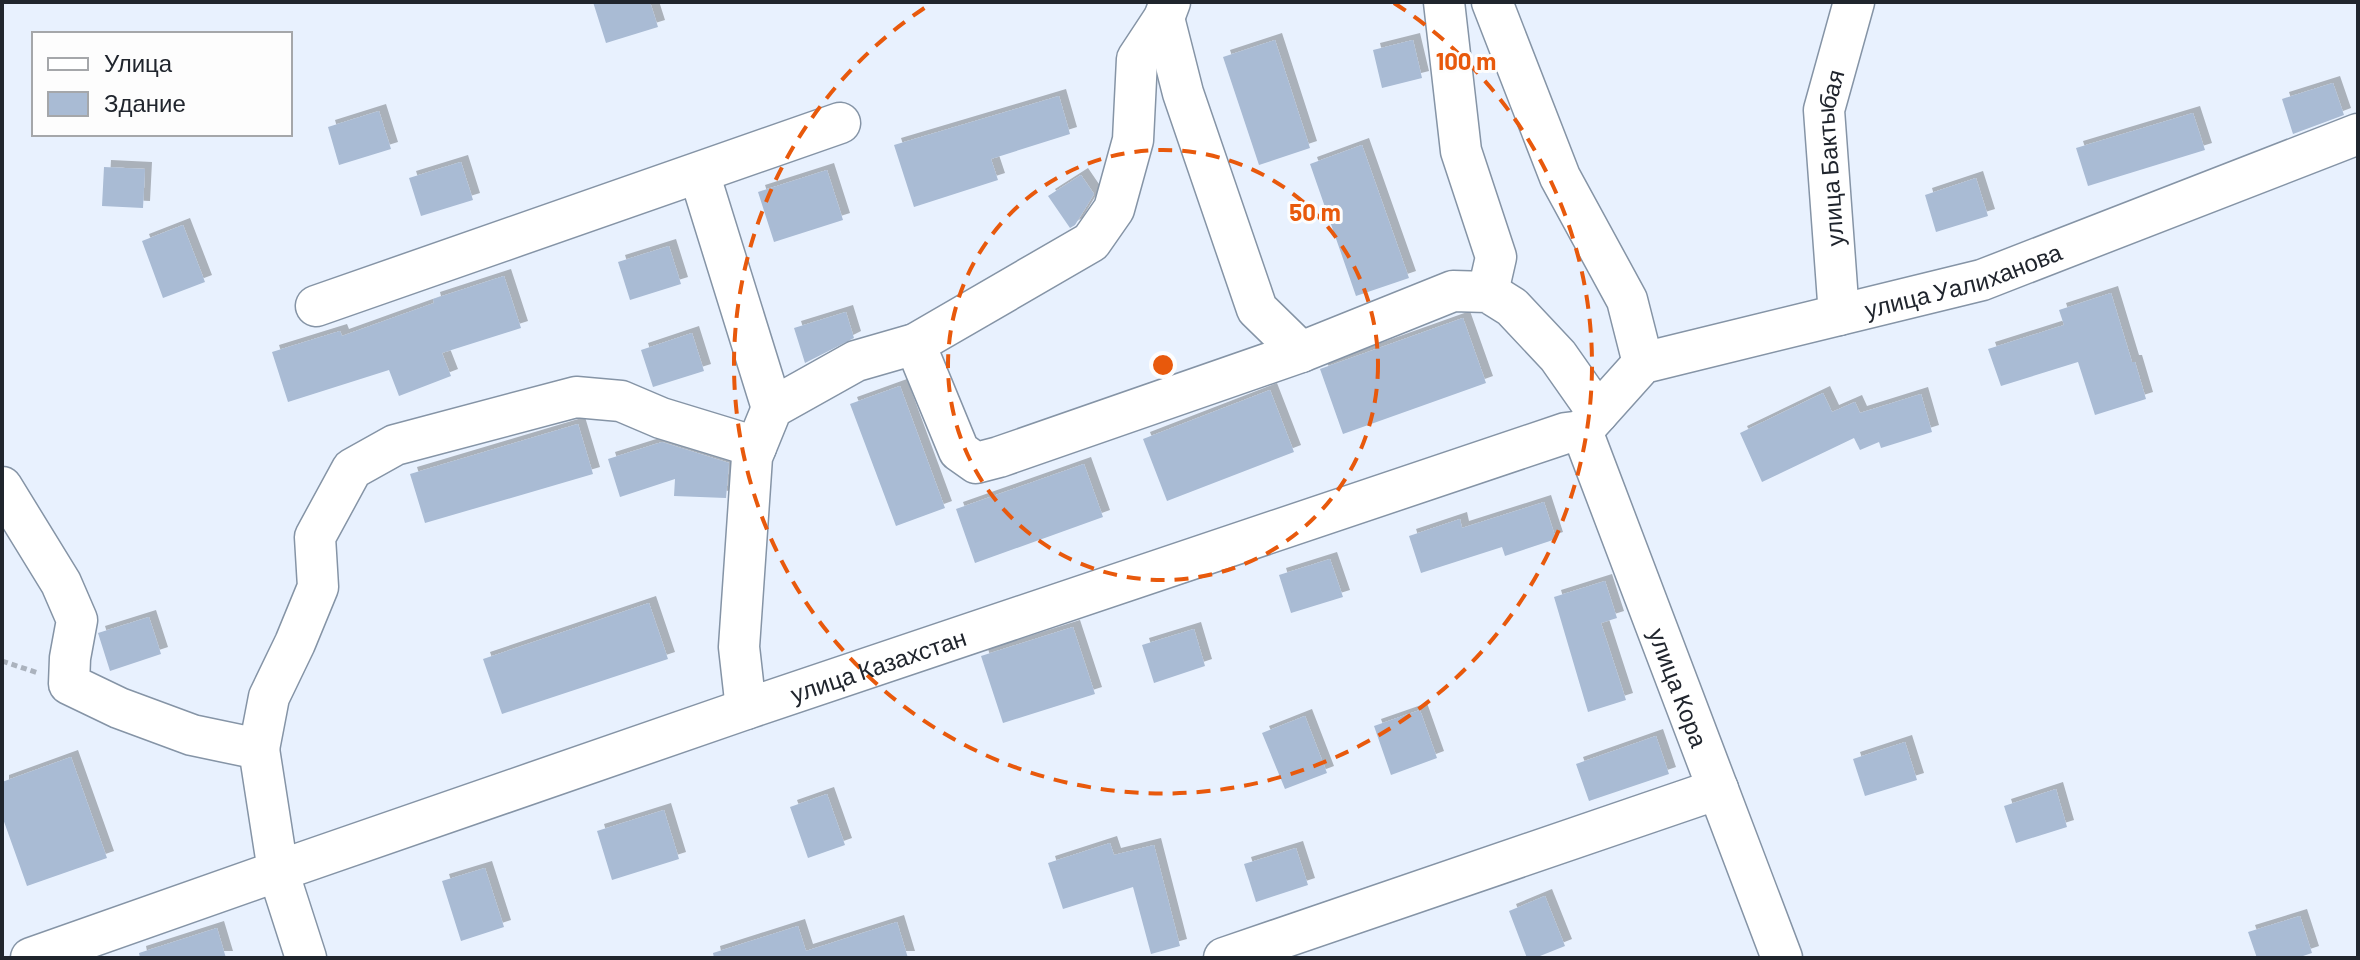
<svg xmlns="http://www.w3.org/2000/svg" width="2360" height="960" viewBox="0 0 2360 960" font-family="Barlow,sans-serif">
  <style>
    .building { fill: #a9bbd4; filter: url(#shadow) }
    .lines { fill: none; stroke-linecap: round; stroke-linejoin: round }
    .minor-casing { stroke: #8594a6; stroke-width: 43 }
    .path { stroke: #abb3be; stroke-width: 5; stroke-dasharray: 6 4; stroke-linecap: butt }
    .minor { stroke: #fff; stroke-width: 40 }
    .ring { fill: none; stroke: #e8590c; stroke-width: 4; stroke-dasharray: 14 10 }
    .labels { text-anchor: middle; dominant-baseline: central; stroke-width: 6; stroke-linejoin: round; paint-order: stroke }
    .street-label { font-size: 24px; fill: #20252d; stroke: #fdfdfd }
    .centre { fill: #e8590c; stroke: #fdfdfd; stroke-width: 4 }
    .ring-label { font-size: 24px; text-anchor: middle; font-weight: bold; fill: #e8590c; stroke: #fdfdfd; stroke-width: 6; stroke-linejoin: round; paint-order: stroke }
  </style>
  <defs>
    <filter id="shadow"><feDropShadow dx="7" dy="-7" stdDeviation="0" flood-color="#0004"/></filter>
  </defs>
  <rect width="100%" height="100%" fill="#e8f1fe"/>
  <path class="building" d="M593,2h57l8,25 -52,16z
    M1275,40l35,108 -51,17 -36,-108z
    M1413,40l9,38 -40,10 -9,-38z
    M2333,83l11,32 -51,19 -11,-35z
    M1059,96l11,38 -79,25 7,21 -84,27 -20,-62z
    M379,111l12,38 -52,16 -11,-38z
    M2193,113l12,37 -117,36 -12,-38z
    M1362,145l47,133 -53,18 -46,-132z
    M461,162l12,38 -52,16 -12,-38z
    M104,167l41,2 -2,39 -41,-2z
    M827,170l16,50 -69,22 -16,-50z
    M1081,175l13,19 -19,31 -5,3 -22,-32z
    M1976,178l12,38 -52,16 -11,-37z
    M183,225l22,57 -42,16 -21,-57z
    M669,246l12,38 -51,16 -12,-38z
    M504,276l17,52 -79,25 9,23 -52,20 -10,-26 -101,32 -16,-50 68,-21 2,5 92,-33 -1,-4z
    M2111,293l21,69h3l11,37 -51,16 -17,-53 -77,24 -13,-37 76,-24 -5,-15z
    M846,312l8,26 -49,25 -11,-35z
    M1463,318l23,65 -143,51 -23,-65z
    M692,333l12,38 -51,16 -12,-37z
    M900,386l45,122 -49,18 -46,-122z
    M1270,390l24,62 -127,49 -24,-62z
    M1823,393l9,19 23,-10 5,11 61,-19 11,38 -51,16 -2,-6 -19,8 -6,-12 -92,44 -22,-49z
    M578,424l15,50 -168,49 -15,-49z
    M662,442l67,21 -3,35 -52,-2 1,-17 -55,18 -12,-38z
    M1084,464l19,53 -128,46 -19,-54z
    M1544,502l12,37 -51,17 -3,-9 -81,26 -12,-37 51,-17 2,9z
    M1330,559l13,38 -52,16 -12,-38z
    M1605,581l12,37 -16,5 25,77 -38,12 -34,-115z
    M649,603l19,56 -166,55 -19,-55z
    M149,617l12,37 -51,17 -12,-38z
    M1073,627l22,67 -92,29 -22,-67z
    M1194,629l11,37 -51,17 -12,-38z
    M1420,710l17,48 -46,17 -17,-49z
    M1305,716l22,57 -42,16 -23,-56z
    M1656,736l13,38 -80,27 -13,-37z
    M1905,742l12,38 -52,16 -12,-37z
    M71,757l36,101 -80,28 -25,-70v-34z
    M2056,789l11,38 -51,16 -12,-37z
    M827,794l18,51 -37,13 -18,-51z
    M664,810l15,49 -67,21 -15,-49z
    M1110,843l4,12 40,-10 26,101 -29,8 -18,-67 -70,22 -15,-46z
    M1296,848l12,37 -52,17 -12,-38z
    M485,868l19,59 -43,14 -19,-60z
    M1545,896l20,50 -30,12h-8l-18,-47z
    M2300,916l12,37 -15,5h-40l-9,-26z
    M897,922l11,36h-194l-1,-5 85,-27 8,25z
    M217,928l9,30h-86l-1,-5z"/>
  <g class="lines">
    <g class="minor-casing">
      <g id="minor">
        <path d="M1444,2l17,149 35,106 -8,35"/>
        <path d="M1492,2l68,175 67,123 16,63"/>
        <path d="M1164,18l19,75 74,216 44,43"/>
        <path d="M699,173l73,235"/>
        <path d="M316,306l524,-183"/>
        <path id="s1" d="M1839,315l-15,-205 30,-108"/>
        <path d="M915,344l44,107 17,12 23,-6 302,-105 152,-61 35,1 24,15 46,49 40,57"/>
        <path id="s2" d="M1582,431l61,-68 339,-83 376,-146"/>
        <path d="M2,487l59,96 16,37 -7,38 -1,26 50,24 73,27 67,14 19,122 -247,87"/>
        <path d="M746,709l-7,-62 13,-190 20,-49 84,-47 59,-17 176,-102 23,-33 19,-69 4,-81 27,-41 6,-16"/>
        <path d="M259,749l10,-52 26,-54 23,-56 -3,-50 37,-68 43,-24 181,-48 45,4 40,17 95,29"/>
        <path id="s3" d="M306,958l-28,-87 468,-162 820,-276 16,-2 200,527"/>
        <path d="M1224,958l494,-169"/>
      </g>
    </g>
    <path class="path" d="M2,661l36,12"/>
    <use href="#minor" class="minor"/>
  </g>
  <g class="ring">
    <circle cx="1163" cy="365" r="215"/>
    <path d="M1394 3A429 429 0 1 1 932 3"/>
  </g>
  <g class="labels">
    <g class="street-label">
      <text stroke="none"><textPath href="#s1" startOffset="158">улица Бактыбая</textPath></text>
      <text stroke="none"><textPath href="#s2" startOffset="422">улица Уалиханова</textPath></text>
      <text stroke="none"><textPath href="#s3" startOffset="726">улица Казахстан</textPath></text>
      <text stroke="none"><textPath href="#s3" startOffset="1742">улица Кора</textPath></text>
    </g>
  </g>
  <circle cx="1163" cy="365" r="12" class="centre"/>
  <g class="ring-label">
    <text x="1466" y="70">100 m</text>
    <text x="1315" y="221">50 m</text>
  </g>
  <rect width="2360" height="960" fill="none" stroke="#20252d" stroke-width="8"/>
  <rect x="32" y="32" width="260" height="104" fill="#fdfdfd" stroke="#a5a7aa" stroke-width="2"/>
  <rect x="48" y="58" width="40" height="12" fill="#ffffff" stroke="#a5a7aa" stroke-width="2"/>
  <text x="104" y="72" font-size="24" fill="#20252d">Улица</text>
  <rect x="48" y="92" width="40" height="24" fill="#a9bbd4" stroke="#a5a7aa" stroke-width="2"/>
  <text x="104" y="112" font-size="24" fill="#20252d">Здание</text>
</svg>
